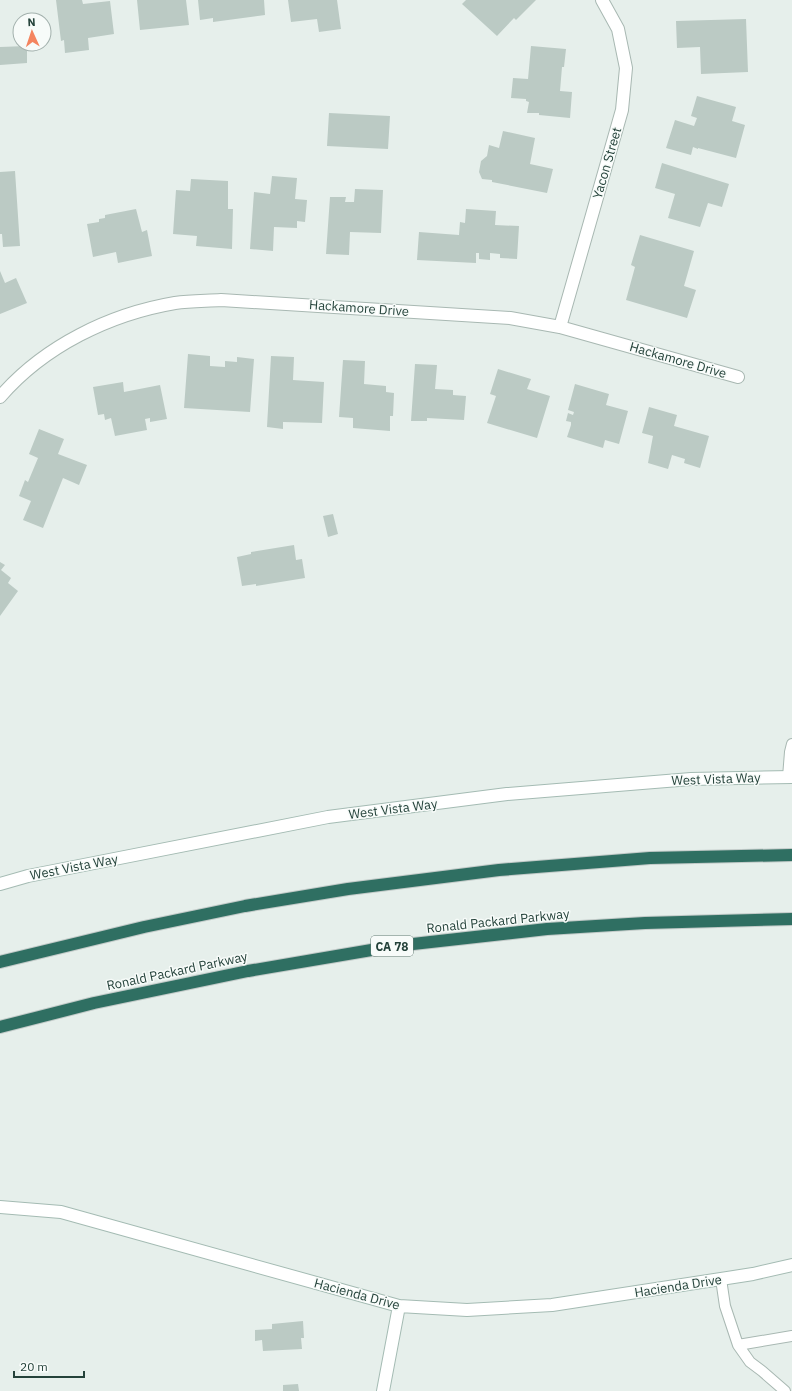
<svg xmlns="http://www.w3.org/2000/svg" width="792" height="1391" viewBox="0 0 792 1391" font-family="'IBM Plex Sans',sans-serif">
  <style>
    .building { fill: #bbcac4 }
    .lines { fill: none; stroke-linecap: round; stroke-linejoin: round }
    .lane-casing { stroke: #a8b8b2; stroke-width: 12 }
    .street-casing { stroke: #a8b8b2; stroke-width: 14 }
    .secondary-casing { stroke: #a4bbb3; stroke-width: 14 }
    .highway-casing { stroke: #c2cac8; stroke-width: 14 }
    .lane { stroke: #fff; stroke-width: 10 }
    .street { stroke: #fff; stroke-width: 12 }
    .secondary { stroke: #fff; stroke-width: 12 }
    .highway { stroke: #2f6f62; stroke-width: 12 }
    .labels { text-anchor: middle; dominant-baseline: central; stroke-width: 3; stroke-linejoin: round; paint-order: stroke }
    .shield { fill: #f7fbf9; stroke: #637a73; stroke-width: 1 }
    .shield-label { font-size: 12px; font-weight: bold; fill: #24423a }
    .street-label { font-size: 13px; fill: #24423a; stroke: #f7fbf9 }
  </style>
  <rect width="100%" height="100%" fill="#e6efeb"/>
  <path class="building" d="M56,0h26l1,4 27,-3 4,33 -26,4 1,12 -24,3 -1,-13 -3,1z
    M137,0h49l3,25 -49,5z
    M198,0h66l1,15 -52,7v-4l-13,2z
    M288,0h49l4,29 -22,3 -2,-13 -26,3z
    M466,0h70l-20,20 -2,-2 -17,18 -35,-32z
    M746,19l2,53 -47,2 -1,-27 -23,1 -1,-27z
    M27,46v17l-27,2v-18z
    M531,46l35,3 -2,18h-2l-2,24 12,1 -2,26 -31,-3v-2h-12l2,-11 -3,-1v-2l-15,-1 2,-20 15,1z
    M697,96l39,11 -4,14 13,4 -9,33 -38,-10v1l-5,-2 -2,8 -25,-7 9,-28 19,6 3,-8 -6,-2z
    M329,113l61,3 -2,33 -61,-3z
    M503,131l32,7 -5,26 23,5 -6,24 -55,-11v-2l-10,-1 -3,-7 2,-11 6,-5 2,-11 10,3z
    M662,163l67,21 -7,23 -14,-4 -8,24 -32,-9 7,-24 -20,-6z
    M15,171l5,75 -17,1 -1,-13h-2v-62z
    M272,176l25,2 -2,21 12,1 -2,22 -8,-1v7l-23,-1 -1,24 -23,-2 4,-57 16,2z
    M191,179l37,2v28h5l-1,40 -36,-3 1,-10 -24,-2 3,-44 14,1z
    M355,189l28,1 -2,43 -31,-1 -1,23 -23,-1 4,-57h16l-1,5h9z
    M136,209l6,23 5,-2 5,26 -34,7 -2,-11 -23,5 -6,-33 12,-2v-3l6,-1v-3z
    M466,209l30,2 -1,14 24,1 -2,33 -17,-1v-4l-10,-1v7l-11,-1v-6h-3v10l-59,-3 2,-28 40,3 1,-13 5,1z
    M640,235l54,16 -10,35 12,4 -9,28 -61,-18 9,-33 -4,-2z
    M0,271l5,12 11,-5 11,25 -27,11z
    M188,354l22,2v10l15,1v-6l12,1v-5l17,2 -4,53 -66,-4z
    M271,356l23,1 -1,23 31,2 -2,41 -39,-1v7l-16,-2z
    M343,360l22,1 -1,23 22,2v6l8,1 -1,23h-3v15l-37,-3v-10l-14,-1z
    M415,364l22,1 -2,24 18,1v5l13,1 -2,24 -37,-2v3h-16z
    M498,369l33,10 -4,10 23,7 -13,42 -50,-15 9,-27 -6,-2z
    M123,382l1,10 36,-7 7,34 -17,3v-4l-5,1 2,11 -32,6 -4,-18 -6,2 -1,-6 -6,1 -5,-28z
    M575,384l34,10 -3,11 22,6 -9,33 -14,-4 -2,8 -36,-11 4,-12v-3l-5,-1 2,-8 5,2 1,-3 -6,-2z
    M649,407l28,8 -3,11 35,10 -9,32 -16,-5 1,-4 -13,-4 -4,14 -20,-6 5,-27 -11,-3z
    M39,429l25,10 -6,15 29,11 -8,20 -16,-7 -20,50 -20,-8 8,-19 -12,-5 6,-16 3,2 10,-24 -9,-4z
    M333,514l5,20 -10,3 -5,-21z
    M294,545l2,15 6,-1 3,19 -49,8v-2l-14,2 -5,-29 14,-3v-2z
    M0,562l5,3 -4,5 10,8 -3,5 10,8 -18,25z
    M303,1321l1,17h-3l1,11 -39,2 -1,-11 -7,1v-11l17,-1v-5z
    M298,1384l1,7h-16v-6z"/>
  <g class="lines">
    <g class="lane-casing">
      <path id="lane" d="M788,777l2,-25 2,-8
        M721,1279l4,27 13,39 12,17 12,9 23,20
        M738,1345l54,-9"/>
    </g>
    <g class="street-casing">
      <path id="street" d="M560,327l62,-217 4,-42 -8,-39 -16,-29
        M0,397c44,-51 110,-83 175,-94 15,-2 31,-2 46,-3l289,18 50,9 178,50"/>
    </g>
    <g class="secondary-casing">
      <path id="secondary" d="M0,884l28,-8 300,-59 179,-23 184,-15 101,-2
        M0,1207l61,5 338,94 68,4 85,-5 201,-31 39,-9
        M383,1391l16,-85"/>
    </g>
    <g class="highway-casing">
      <path id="highway" d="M0,962l144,-35 101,-21 103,-17 151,-19 151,-12 142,-3
        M0,1027l94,-24 154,-32 147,-25 152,-17 98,-6 147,-4"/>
    </g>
    <use href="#lane" class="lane"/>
    <use href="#street" class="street"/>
    <use href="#secondary" class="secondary"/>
    <use href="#highway" class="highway"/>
  </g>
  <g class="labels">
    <rect class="shield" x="371" y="936" width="42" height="20" rx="3"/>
    <g class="shield-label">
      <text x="392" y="946">CA 78</text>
    </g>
    <g class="street-label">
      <text transform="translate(607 163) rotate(-74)">Yacon Street</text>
      <text transform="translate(359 308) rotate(4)">Hackamore Drive</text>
      <text transform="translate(678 360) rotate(16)">Hackamore Drive</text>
      <text transform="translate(716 779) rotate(-2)">West Vista Way</text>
      <text transform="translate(393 809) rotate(-7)">West Vista Way</text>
      <text transform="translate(74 867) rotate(-11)">West Vista Way</text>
      <text transform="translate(498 921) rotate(-6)">Ronald Packard Parkway</text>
      <text transform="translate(177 971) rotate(-12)">Ronald Packard Parkway</text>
      <text transform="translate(678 1286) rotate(-9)">Hacienda Drive</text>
      <text transform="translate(357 1294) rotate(15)">Hacienda Drive</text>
    </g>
  </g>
  <g transform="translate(32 32) rotate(357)"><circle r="19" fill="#f7fbf9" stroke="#a3b1ad"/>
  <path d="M0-3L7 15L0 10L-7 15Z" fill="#f4845f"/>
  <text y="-6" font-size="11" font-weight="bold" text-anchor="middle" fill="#24423a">N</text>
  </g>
  <path d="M14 1371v6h70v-6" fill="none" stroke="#24423a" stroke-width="2"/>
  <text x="20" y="1371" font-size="12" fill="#24423a" stroke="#f7fbf9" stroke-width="3" paint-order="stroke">20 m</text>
</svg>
